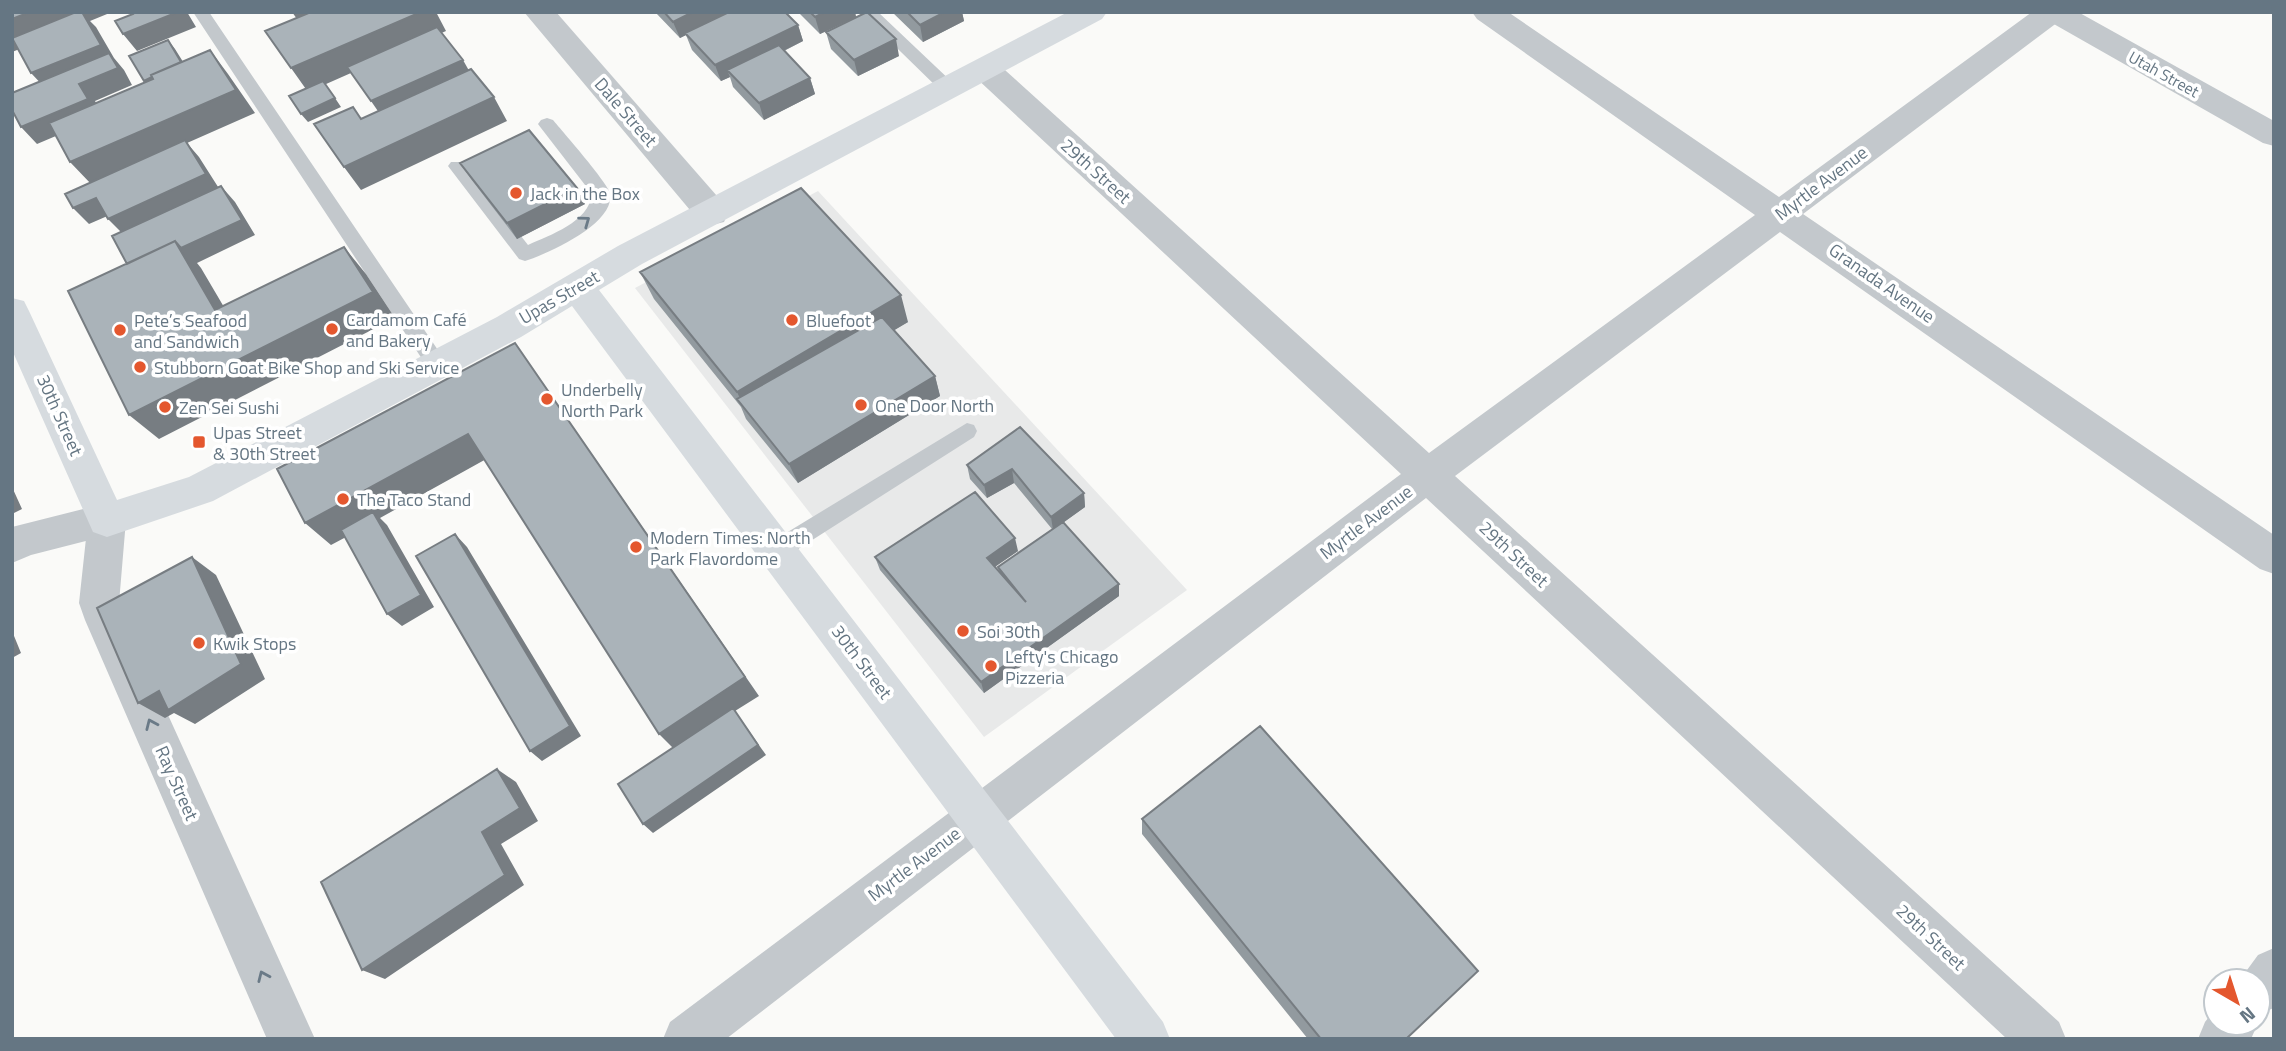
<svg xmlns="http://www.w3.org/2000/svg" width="2286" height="1051" viewBox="0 0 2286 1051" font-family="'Titillium Web',sans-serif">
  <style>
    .built { fill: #e8e9e9 }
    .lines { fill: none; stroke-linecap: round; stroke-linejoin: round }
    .service { fill: #c3c8cc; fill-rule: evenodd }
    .minor { fill: #c3c8cc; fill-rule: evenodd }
    .tertiary { fill: #c3c8cc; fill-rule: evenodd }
    .secondary { fill: #d6dbdf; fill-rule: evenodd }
    .wall { fill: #929a9f }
    .shaded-wall { fill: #777d82 }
    .building { fill: #aab3b9; stroke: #777d82; stroke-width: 2 }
    .oneway { stroke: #6a7a87 }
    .poi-dot { fill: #e4572e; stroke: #fff; stroke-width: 2.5 }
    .labels { text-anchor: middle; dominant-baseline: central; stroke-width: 7; stroke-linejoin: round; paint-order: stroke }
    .far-street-label { font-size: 16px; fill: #657683; stroke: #fff }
    .street-label { font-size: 18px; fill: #657683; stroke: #fff }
    .poi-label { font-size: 18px; fill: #657683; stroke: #fff; text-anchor: start }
  </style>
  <rect width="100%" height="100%" fill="#fafaf8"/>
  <path class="built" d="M818,191l369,399 -203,147 -349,-449z"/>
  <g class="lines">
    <path class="service" d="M193,12h16l235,347 3,6 -3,6 -7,2 -7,-2z
      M860,12h18l76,72 2,4 -2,4h-12z
      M547,118l6,2c10,12 54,62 57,73 6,31 -63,61 -85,68l-6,-2 -71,-93 3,-4h12l65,83c22,-10 61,-23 64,-51l-51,-66 -3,-4 3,-4z
      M967,423l7,2 3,6 -3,6 -190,121 -8,2 -8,-2 -3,-7 3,-7z"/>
    <path class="minor" d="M524,12h32l168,192 4,9 -4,9 -12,3 -12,-3z
      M1472,12h36l271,185 253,-185h35l-5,7 -259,195 471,321v39l-14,-5 -480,-337 -325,244 604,546 7,17h-59l-581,-541 -700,541h-63l7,-17 731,-548 -427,-398 -4,-7 4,-7 11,-3 11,3 433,391 326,-238 -278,-196z
      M107,503l14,5 5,12 -7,83 6,17 190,419h-48l-182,-419 -6,-17 9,-83 5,-12z
      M2274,948v60l-16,6v-33h-19l19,-26z
      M2216,1008v15h42l-7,16h-53l7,-17z"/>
    <path class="tertiary" d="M2040,12h38l196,109v25l-11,-3 -218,-124z
      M107,503l14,5 5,12 -5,12 -90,23 -19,8v-36z"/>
    <path class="secondary" d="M1068,12h39l-5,7 -460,245 -43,26 564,732 7,17h-54l-544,-733 -51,31 -308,164 -106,36 -14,-5 -81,-182v-52l12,3 5,10 88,189 72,-23 308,-160 121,-71z"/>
  </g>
  <path class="wall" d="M655,12h130l13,13 5,16 -19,10 26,27 5,16 -51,26 -31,-33 -3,-10 -9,4 -29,-31 -6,-15 -6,3z
    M798,12h57l1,5 -36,17z
    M892,12h70l2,9 -41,21z
    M826,32l73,24 -41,20 -27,-27z
    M460,163l117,25 8,16 -68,35 -46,-60z
    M640,272l268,50 -14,8 41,46 5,20 -142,87 -52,-64 -5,-12 -87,-108z
    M1020,427l64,66 1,14 -21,15 55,74 -135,97 -104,-123 -5,-13 143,-6 -24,16 5,5 -1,-5 54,-38 -38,-46 -27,15 -17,-19 -3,-14z
    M1142,819l264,220h-98l-166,-205z"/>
  <path class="shaded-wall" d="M30,12h82l-22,9 6,6 18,31 10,12 8,15 -37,16 8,15 -66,28 -16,-17 26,-37 -16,-17 57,-51 -76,30v-33z
    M178,12h9l9,15 -59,24 -14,-17z
    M292,12h44l-34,14z
    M421,12h15l10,19 -138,61 -17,-24z
    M693,12h42l-50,21 1,2 -6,3 -7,-16z
    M825,12h30l1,5 -36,17 -5,-17z
    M945,12h17l2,9 -41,21 -3,-17z
    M798,25l5,16 -70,35 -6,-6 3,7 -9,4 -6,-16z
    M896,39l3,17 -41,20 -4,-16z
    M168,40l7,9 15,24 -39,16 -7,-8z
    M210,50l18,24 27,39 -68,30 12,14 21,33 -96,45 -16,-16 -16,-34 -22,-23z
    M463,60l9,16 -90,41 -11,-16z
    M810,78l5,16 -51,26 -5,-17z
    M494,97l13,24 -146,69 -17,-23z
    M335,98l6,9 -33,15 -7,-8z
    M221,186l14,16 20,33 -58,28 4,5 40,68 -26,-26 -40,-69z
    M577,188l8,16 -68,35 -10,-16z
    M96,198l16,16 -23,10 -16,-16z
    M344,247l22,27 29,44 -236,121 -30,-24z
    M901,295l7,27 -157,94 -6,-7 -8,-17z
    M515,343l244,353 -24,15 31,44 -113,78 -10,-9 33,-73 -17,-17z
    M935,376l5,20 -142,87 -9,-19z
    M468,434l20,24 -108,60 7,7 47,82 -32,19 -15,-12 -9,-94 -47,25 -26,-22z
    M1012,469l2,14 -27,15 -3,-13z
    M12,487l10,22 -10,5z
    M1084,493l1,14 -32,23 -2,-13z
    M455,534l12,13 114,189 -39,25 -12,-10z
    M1015,538l3,13 -29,20 -2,-13z
    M192,557l24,18 49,104 -70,45 -21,-11 -9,5 -27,-15z
    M1119,584v12l-135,97 -3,-11z
    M12,631l9,22 -9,5z
    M497,769l19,13 22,39 -37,23 23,41 -139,94 -23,-9 120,-138z"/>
  <path class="building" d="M12,12h18l-18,7z
    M76,12h6l19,33 -70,28 -19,-35z
    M132,12h46l-55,22 -8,-13 18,-7z
    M311,12h110l-130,56 -26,-37z
    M664,12h29l-20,10z
    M729,12h56l13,13 -83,40 -30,-32z
    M810,12h15l-10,5z
    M867,12l29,27 -42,21 -28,-28z
    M907,12h38l-25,13z
    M437,27l26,33 -92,41 -24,-34z
    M168,40l13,22 -30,13 1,2 -8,4 -15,-25z
    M779,45l31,33 -51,25 -32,-33z
    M210,50l26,40 -166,72 -21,-39 104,-44 -2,-4z
    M109,53l9,15 -39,16 9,15 -67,28 -9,-17v-17z
    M471,69l23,28 -150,70 -30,-43 39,-17 8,12z
    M323,81l12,17 -34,16 -12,-18z
    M529,130l48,58 -70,35 -47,-60z
    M185,140l21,34 -98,45 -12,-21 -23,10 -8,-14z
    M221,186l21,34 -61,28 -6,-7 -48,23 -15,-28z
    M801,188l100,107 -164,97 -97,-120z
    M175,241l40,69 129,-63 29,45 -244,123 -61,-124z
    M882,317l53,59 -146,88 -52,-65z
    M515,343l230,334 -86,57 -191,-300 -163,89 -28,-54z
    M1020,427l64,66 -33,24 -39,-48 -28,16 -17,-20z
    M975,492l40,46 -28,20 39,44 -28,-35 65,-45 56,62 -138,98 -106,-125z
    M373,512l48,83 -34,19 -46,-84z
    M455,534l115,192 -40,25 -114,-195z
    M192,557l49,107 -73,46 -9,-19 -21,12 -41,-95z
    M733,708l25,37 -115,79 -25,-40z
    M1260,726l218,245 -72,68h-85l-179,-220z
    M497,769l23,39 -38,24 23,43 -143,95 -41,-88z"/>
  <defs><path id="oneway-chevron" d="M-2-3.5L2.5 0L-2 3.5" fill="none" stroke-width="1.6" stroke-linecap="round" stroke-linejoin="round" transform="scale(1.75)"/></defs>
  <g class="oneway">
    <use href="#oneway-chevron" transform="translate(585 221) rotate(-36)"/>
    <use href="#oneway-chevron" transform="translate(151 724) rotate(-114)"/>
    <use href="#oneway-chevron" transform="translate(263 976) rotate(-114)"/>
  </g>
  <g class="poi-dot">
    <circle cx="516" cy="193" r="7"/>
    <circle cx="792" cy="320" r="7"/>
    <circle cx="332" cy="329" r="7"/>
    <circle cx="120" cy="330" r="7"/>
    <circle cx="140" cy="367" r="7"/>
    <circle cx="547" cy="399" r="7"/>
    <circle cx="861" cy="405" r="7"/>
    <circle cx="165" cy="407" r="7"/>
    <rect x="192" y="435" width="14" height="14" rx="3.5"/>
    <circle cx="343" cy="499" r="7"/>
    <circle cx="636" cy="547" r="7"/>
    <circle cx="963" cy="631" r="7"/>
    <circle cx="199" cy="643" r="7"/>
    <circle cx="991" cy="666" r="7"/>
  </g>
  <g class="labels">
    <g class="far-street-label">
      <text transform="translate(2164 74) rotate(29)">Utah Street</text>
    </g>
    <g class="street-label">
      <text transform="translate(626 112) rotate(49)">Dale Street</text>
      <text transform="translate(1096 171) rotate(42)">29th Street</text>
      <text transform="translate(1821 183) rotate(-37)">Myrtle Avenue</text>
      <text transform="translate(1882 283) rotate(35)">Granada Avenue</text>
      <text transform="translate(559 297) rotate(-30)">Upas Street</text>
      <text transform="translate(60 415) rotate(66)">30th Street</text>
      <text transform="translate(1366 522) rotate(-37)">Myrtle Avenue</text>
      <text transform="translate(1514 554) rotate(43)">29th Street</text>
      <text transform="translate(862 662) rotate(53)">30th Street</text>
      <text transform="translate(177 783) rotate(66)">Ray Street</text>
      <text transform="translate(914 864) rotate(-37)">Myrtle Avenue</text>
      <text transform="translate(1931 937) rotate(43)">29th Street</text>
    </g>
    <g class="poi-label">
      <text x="530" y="193">Jack in the Box</text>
      <text x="346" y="319">Cardamom Café<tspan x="346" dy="21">and Bakery</tspan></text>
      <text x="134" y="320">Pete’s Seafood<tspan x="134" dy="21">and Sandwich</tspan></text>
      <text x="806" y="320">Bluefoot</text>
      <text x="154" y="367">Stubborn Goat Bike Shop and Ski Service</text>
      <text x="561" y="389">Underbelly<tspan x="561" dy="21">North Park</tspan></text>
      <text x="875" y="405">One Door North</text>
      <text x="179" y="407">Zen Sei Sushi</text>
      <text x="213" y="432">Upas Street<tspan x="213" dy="21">&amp; 30th Street</tspan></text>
      <text x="357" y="499">The Taco Stand</text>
      <text x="650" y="537">Modern Times: North<tspan x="650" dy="21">Park Flavordome</tspan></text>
      <text x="977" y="631">Soi 30th</text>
      <text x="213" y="643">Kwik Stops</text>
      <text x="1005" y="656">Lefty's Chicago<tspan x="1005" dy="21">Pizzeria</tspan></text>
    </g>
  </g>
  <rect width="2286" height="1051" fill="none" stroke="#657683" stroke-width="28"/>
  <g transform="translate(2237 1002) rotate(141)"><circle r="33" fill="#ffffff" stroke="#c1c8cd" stroke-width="2"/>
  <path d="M0-5L12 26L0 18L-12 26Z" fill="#e4572e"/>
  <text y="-10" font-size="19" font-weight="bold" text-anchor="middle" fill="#657683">N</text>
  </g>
</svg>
